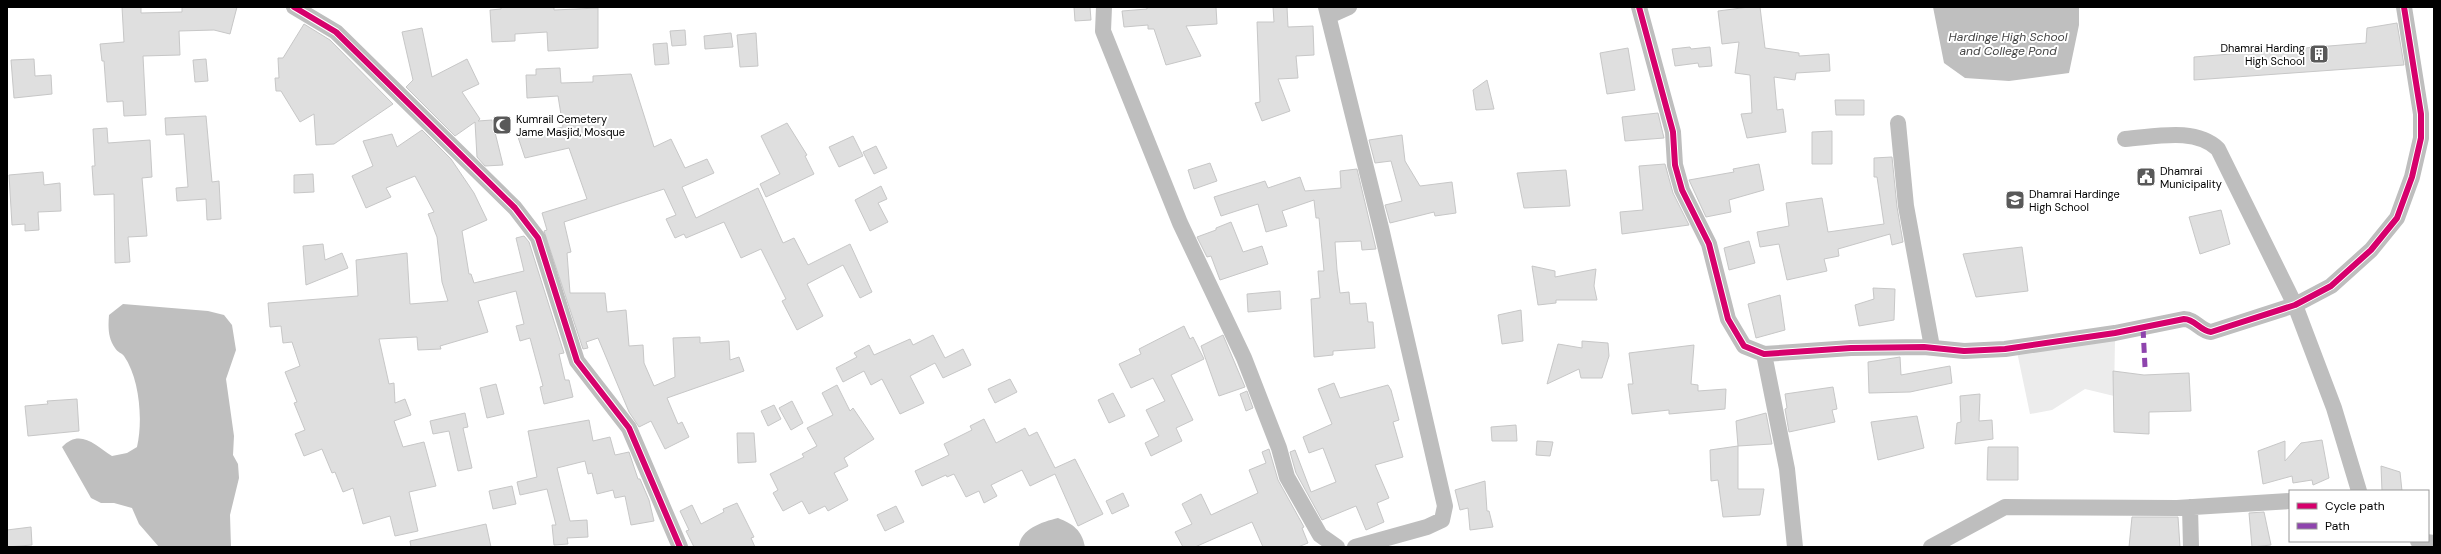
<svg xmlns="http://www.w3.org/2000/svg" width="2441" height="554" viewBox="0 0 2441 554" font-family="'DM Sans',sans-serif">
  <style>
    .green { fill: #ececec }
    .water { fill: #bfbfbf }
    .building { fill: #dfdfdf; stroke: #c7c7c7 }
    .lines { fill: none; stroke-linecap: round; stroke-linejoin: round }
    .street { stroke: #bebebe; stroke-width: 16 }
    .quiet { stroke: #8e44ad; stroke-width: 5; stroke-dasharray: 10 5; stroke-linecap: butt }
    .cycleway-casing { stroke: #fff; stroke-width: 8 }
    .cycleway { stroke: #d6006c; stroke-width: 6 }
    .labels { text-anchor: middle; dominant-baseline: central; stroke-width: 4; stroke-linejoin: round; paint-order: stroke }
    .poi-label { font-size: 11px; fill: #000; stroke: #fff; text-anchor: start }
    .water-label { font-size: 12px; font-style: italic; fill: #444; stroke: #fff }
  </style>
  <rect width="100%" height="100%" fill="#fff"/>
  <path class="green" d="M2115,339l-1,57 -29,-7 -33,21 -22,4 -14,-67z"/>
  <path class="water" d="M1933,7h146v18l-10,48 -60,8 -44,-3 -21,-15z
    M123,304l85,7 16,4 8,10 4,25 -10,29 8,57 -1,19 5,9 1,14 -9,37 1,32h-72l-20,-23 -7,-16 -18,-5h-13l-10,-5 -29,-51c18,-19 33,-2 50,9l15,-3 10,-6c6,-26 3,-68 -13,-91 -2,-3 -7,-4 -9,-8 -7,-10 -7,-21 -6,-33z
    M1058,518c15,6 24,12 27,29h-66c1,-18 23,-25 39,-29z"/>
  <path class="building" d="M122,7h19v6l41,-1v-5h55l-7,27 -16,-4 -35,1 1,24 -37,1 3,59 -22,1 -1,-15 -16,1 -3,-41h-2l-2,-17 24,-2z
    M501,7h53v3l44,-2v40l-50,3 -1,-19 -32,2v7l-23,1 -2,-32 11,-1z
    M1074,7h16l1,13 -16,1z
    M1147,7h69l1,17 -31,2 15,30 -35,9 -12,-36h-6v-4l-24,2 -2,-16 25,-2z
    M1273,7h14l1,20 25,-1 1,29 -18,1 2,22 -20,1 12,32 -28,10 -7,-18 5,-1 -3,-80h17z
    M1749,7h11l5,41 34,5v3l30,-2 1,17 -34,2 -1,7 -21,-3 3,33 6,-1 3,23 -39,6 -6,-24 11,-1 -2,-38 -15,-2 4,-31 -17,2 -4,-33z
    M2397,23l7,42 -210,15v-23l172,-14 1,-15z
    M304,24l26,16 63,64 -59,40 -18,1 -2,-31 -14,8 -19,-31h-5l-1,-13h4l-1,-20h5z
    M422,28l10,49 35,-18 12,25 -17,8 18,27 -2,2 14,-1 11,45 -18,1 -8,-9 -2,-35 -20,14 -49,-49 7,-7 -11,-48z
    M685,30l1,15 -14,1 -2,-15z
    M731,33l2,14 -28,2 -1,-13z
    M756,33l2,33 -18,1 -3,-32z
    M667,43l2,21 -14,1 -2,-21z
    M1690,47l1,2 19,-2 2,19 -13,1 -1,-4 -23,3 -3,-17z
    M1628,48l7,42 -28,4 -7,-41z
    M34,59l1,17 16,-1 1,19 -38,4 -3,-38z
    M206,59l2,22 -13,1 -2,-22z
    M560,68l1,15 32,-1v-6l38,-2 23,73 17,-8 14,29 22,-9 7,14 -32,14 14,31 62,-30 25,55 11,-5 14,27 42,-21 22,48 -12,6 -17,-33 -36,19 16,32 -26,14 -15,-29 4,-2 -25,-50 -20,9 -17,-36 -38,16 -2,-4 -9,4 -9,-19 10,-4 -12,-26 -100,33 7,30 -4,1 3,40h35l2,19 19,-2 3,36 14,-1 1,18 10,23 21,-9 -2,-39 27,-1v6l29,-2 1,19 9,-3 5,14 -77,27 11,26 4,-2 7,15 -24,12 -14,-28 -12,6 -10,-15 -31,-74 -12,4 2,6 -5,1 -39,-118 3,-1 -5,-17 45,-14 -18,-51 -44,10 -7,-21 45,-10 -5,-31 -31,2 -1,-23h10v-6z
    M1487,80l7,29 -18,1 -3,-20z
    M1835,100h29v15h-28z
    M1658,113l6,25 -39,3 -3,-24z
    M206,116l6,66 7,-1 2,38 -14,1 -1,-21 -29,2 -1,-13 12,-1 -4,-53 -18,1 -1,-17z
    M787,123l20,32 -2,1 9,18 -48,23 -6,-13 20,-10 -19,-38z
    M107,128l1,15 42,-3 2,37 -10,1 5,58 -19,1 2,25 -15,1 -1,-69 -20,1 -2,-29h3l-2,-37z
    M422,130l29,29 23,34 13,27 -25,11 7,43h2l3,9 50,-12 -8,-33 8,-2 5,6 35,111 -5,1 6,26h4l4,17 -29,7 -4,-17 3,-1 -13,-48 -10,3 -4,-15 8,-2 -8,-33 -38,10 10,31 -48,14 1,3 -23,1 -1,-13 -38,2 10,45 5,-1 1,20 10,-4 6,16 -17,6 9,26 21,-5 12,44 -27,6 9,39 -23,5 -5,-20 -27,8 -10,-36 -10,4 -8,-20 -3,1 -10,-24 -18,7 -9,-22 10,-4 -11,-27 3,-1 -12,-30 15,-6 -8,-24 -9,1 -2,-17 -11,1 -2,-24 90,-7 -2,-36 51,-7 3,51 38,-3 -6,-19 -5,-45 -9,-23 6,-2 -19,-36 -29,12 5,9 -25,11 -14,-32 21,-10 -10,-25 29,-7 5,13z
    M1832,131v33h-20v-32z
    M1402,135l3,26 15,25 32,-4 4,31 -21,3 -1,-4 -44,11 -5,-18 17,-4 -11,-40 -16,2 -6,-23z
    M853,136l10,20 -24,11 -10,-20z
    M876,146l11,22 -13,6 -11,-22z
    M1892,157l5,50 6,35 -11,3 -2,-11 -52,15 1,7 -15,3 3,12 -40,9 -8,-36 -19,3 -3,-15 32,-6 -3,-23 36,-5 6,34 56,-8 -7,-47h-3v-19z
    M1210,163l7,18 -23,8 -6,-19z
    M1665,164l8,29 16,32 -67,9 -2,-22 23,-2 -4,-44z
    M1759,164l5,26 -35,10 2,12 -25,5 -17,-37 45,-8 -1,-3z
    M1357,169l19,80 -14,1 -1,-9 -26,1 2,28 3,23 9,-1 1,12 16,-1 2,19h5l2,26 -42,3v4l-19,2 -3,-58 9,-1 -2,-27h6l-5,-53h-3l-2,-18 -32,11 5,15 -21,6 -8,-28 -37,12 -7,-19 51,-16 3,7 32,-11 5,14 36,-3 -1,-17z
    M1566,170l4,36 -46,2 -7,-35z
    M43,172l1,13 16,-2 1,28 -23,1 1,18 -14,1v-7l-13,1 -3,-50z
    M313,174l1,18 -20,1v-18z
    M881,186l6,13 -9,4 10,19 -18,9 -15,-31z
    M2221,210l9,34 -30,10 -11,-37z
    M1231,222l12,30 19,-6 6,18 -48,16 -9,-24 -4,1 -10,-20 19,-7v-2z
    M1749,241l6,22 -26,7 -5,-22z
    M323,244l2,16 17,-7 6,15 -42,17 -3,-39z
    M2022,247l6,44 -52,6 -13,-43z
    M1532,266l23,5v6l41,-8 -2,17 3,14h-41v3l-18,2z
    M1873,288l22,1 -1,31 -35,6 -4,-21 19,-6z
    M1280,291l1,18 -33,3 -1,-18z
    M1780,295l5,35 -29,8 -8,-34z
    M1521,310l2,31 -21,3 -4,-29z
    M1184,326l6,13 3,-2 11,22 -33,16 22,45 -17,8 6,13 -31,15 -6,-13 14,-7 -13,-26 19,-9 -12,-23 -22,10 -12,-24 22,-10 -2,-5z
    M933,335l12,23 18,-9 8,16 -28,13 -8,-15 -25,13 14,27 -24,11 -18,-35 -11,6 -7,-14 -21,11 -7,-14 21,-11 -3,-4 15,-8 5,10 36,-16 3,6z
    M1223,335l22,52 -26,9 -18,-50z
    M1582,341l26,2 1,13 -7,22h-21l-2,-9 -32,15 11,-40 24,4z
    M1694,345l-3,39 7,1v6l28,-2 -1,20 -56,5v-4l-37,4 -4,-30h5l-4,-31z
    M1900,357l1,18 49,-9 2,17 -42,9 -41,1 -1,-31z
    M2113,371l31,4 45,-2 2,38 -42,1v22l-35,-2z
    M1010,379l7,13 -22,11 -7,-14z
    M1334,383l6,15 48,-13 3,5 8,30 -6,2 10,35 -28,8 14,33 -12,5 7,19 -18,8 -10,-24 -34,14 -26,-47 -6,-21 5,-2 16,42 25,-10 -13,-34 -14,5 -6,-16 29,-13 -14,-35z
    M496,384l8,30 -17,4 -7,-30z
    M837,385l13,26 3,-3 21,31 -30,19 4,8 -14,7 14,27 -20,11 -3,-5 -16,8 -7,-13 -19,10 -10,-18 5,-3 -8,-16 34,-17 -2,-3 15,-8 -10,-18 26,-13 -11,-22z
    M1833,387l4,22 -5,1 3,12 -46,10 -4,-23 2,-1 -2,-14z
    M1247,391l6,17 -7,3 -6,-17z
    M1113,393l12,23 -16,7 -11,-23z
    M1980,394l-1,27 13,-1 1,19 -38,5 2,-21 4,-1 -1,-26z
    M77,399l2,32 -51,5 -3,-30 23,-2 -1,-3z
    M792,401l11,22 -12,7 -12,-22z
    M774,405l7,14 -13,7 -7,-15z
    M465,413l3,14 -5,1 9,40 -14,3 -9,-40 -16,3 -3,-13z
    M1766,413l6,31 -34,2 -2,-25z
    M1917,416l7,32 -46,12 -7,-38z
    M984,419l12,24 29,-15 4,8 8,-4 18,36 20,-9 28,55 -25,12 -23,-52 -25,12 -8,-16 -31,15 6,11 -13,7 -5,-12 -13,6 -12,-23 -7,3 -1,-2 -24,11 -7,-15 34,-16 -5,-11 28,-14 -2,-4z
    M589,420l4,21 17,-4 5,18 14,-3 9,27h2l9,21 5,21 -23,4 -6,-29 -10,2 -2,-8 -16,4 -5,-21 -4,1 -3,-13 -28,7 13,53 17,-1 1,17 -21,1 1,6 -14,1 -2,-20h4l-9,-36 -27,6 -3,-13 20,-5 -9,-46z
    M1516,425l1,16h-25l-1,-14z
    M737,433h17l2,29 -18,1z
    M2322,440l7,38 -16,7 -1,-5 -19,3 -1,-7 -29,8 -5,-33 27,-10v20l16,-18z
    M1537,441l16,1 -3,14 -14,-1z
    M1738,446v43h26l-4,26 -37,2 -5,-37 -7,1 -1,-31z
    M1988,447h30v33h-31z
    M1269,449l9,31 26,47 -2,1 6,15 -10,4h-35l-11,-25 -57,25h-12l-8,-15 17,-8 -10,-20 19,-10 10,21 47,-22 -9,-23 17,-7 -4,-11z
    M2381,466l19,6 2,19h-20z
    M1485,481l2,30h2l4,16 -23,3 -2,-22 -8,2 -5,-20z
    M512,486l4,18 -23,5 -4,-18z
    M1123,493l6,13 -17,8 -6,-13z
    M737,503l17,34 -3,1 4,9h-61l-8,-16 3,-1 -9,-19 12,-6 9,19 23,-12 -1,-3z
    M896,506l8,16 -19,9 -8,-16z
    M2264,512l7,33 -19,2 -3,-34z
    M2132,517h46l2,30h-51z
    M486,524l5,23h-80l-1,-6z
    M31,527l1,18 -25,2v-17z"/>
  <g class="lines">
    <path class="street" d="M294,7l42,25 179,176 23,30 39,123 52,67 51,119
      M1104,7l-1,24 77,192 64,135 35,90 8,29 33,58 17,12
      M1326,7l55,221 64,278 -3,14 -15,7 -72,20
      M1639,7l34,125 2,33 7,25 27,54 19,75 16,27 20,8 87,-6 73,-1 40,4 41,-2 110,-16 69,-14c11,0 16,12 27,13l84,-27 36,-19 40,-36 26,-32 15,-41 9,-39v-24l-17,-107
      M1329,16l20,-9
      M1898,123l8,83 26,141
      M2125,139c30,-2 70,-12 93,10l77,156 39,103 25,83
      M1764,354l23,115 8,78
      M2190,507l1,40
      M2418,541l16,2
      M1931,547l74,-40 172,1 113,-7"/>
    <path class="quiet" d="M2143,328l2,39"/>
    <g class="cycleway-casing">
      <path id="cycleway" d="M294,7l42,25 179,176 23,30 39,123 52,67 51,119
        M1639,7l34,125 2,33 7,25 27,54 19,75 16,27 20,8 87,-6 73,-1 40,4 41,-2 110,-16 69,-14c11,0 16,12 27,13l84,-27 36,-19 40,-36 26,-32 15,-41 9,-39v-24l-17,-107"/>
    </g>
    <use href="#cycleway" class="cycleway"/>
  </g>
  <defs>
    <g id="building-square" transform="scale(1)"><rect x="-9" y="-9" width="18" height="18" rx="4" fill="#595959" stroke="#fff"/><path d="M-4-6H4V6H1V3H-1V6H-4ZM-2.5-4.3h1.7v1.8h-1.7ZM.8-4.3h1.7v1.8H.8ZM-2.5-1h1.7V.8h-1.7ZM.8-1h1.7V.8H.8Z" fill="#fff"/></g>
    <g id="mosque-square" transform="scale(1)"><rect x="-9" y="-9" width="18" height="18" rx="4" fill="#595959" stroke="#fff"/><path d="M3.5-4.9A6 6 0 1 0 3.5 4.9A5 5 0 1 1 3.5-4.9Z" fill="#fff"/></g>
    <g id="civic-square" transform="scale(1)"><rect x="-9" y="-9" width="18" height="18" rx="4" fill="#595959" stroke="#fff"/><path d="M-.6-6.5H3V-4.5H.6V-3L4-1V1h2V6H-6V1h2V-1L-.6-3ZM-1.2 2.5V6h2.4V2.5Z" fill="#fff"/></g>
    <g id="school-square" transform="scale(1)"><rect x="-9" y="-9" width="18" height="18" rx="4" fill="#595959" stroke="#fff"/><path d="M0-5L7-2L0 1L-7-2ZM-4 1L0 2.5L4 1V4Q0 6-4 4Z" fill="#fff"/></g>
  </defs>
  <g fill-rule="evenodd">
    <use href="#building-square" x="2319" y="54"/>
    <use href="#mosque-square" x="502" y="125"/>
    <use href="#civic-square" x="2146" y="177"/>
    <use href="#school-square" x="2015" y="200"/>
  </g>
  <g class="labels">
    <g class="poi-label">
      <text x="2305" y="48" text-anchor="end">Dhamrai Harding<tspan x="2305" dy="13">High School</tspan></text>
      <text x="516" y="119">Kumrail Cemetery<tspan x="516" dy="13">Jame Masjid, Mosque</tspan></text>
      <text x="2160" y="171">Dhamrai<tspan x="2160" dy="13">Municipality</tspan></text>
      <text x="2029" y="194">Dhamrai Hardinge<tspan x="2029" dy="13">High School</tspan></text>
    </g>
    <g class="water-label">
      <text x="2008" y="37">Hardinge High School<tspan x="2008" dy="14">and College Pond</tspan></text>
    </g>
  </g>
  <rect width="2441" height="554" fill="none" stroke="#000000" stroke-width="16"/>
  <rect x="2289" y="490" width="140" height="52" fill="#ffffff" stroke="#999999"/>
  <rect x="2297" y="503" width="20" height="6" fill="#d6006c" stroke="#999999"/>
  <text x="2325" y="510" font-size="12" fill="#000000">Cycle path</text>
  <rect x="2297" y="523" width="20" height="6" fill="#8e44ad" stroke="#999999"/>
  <text x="2325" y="530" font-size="12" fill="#000000">Path</text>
</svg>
